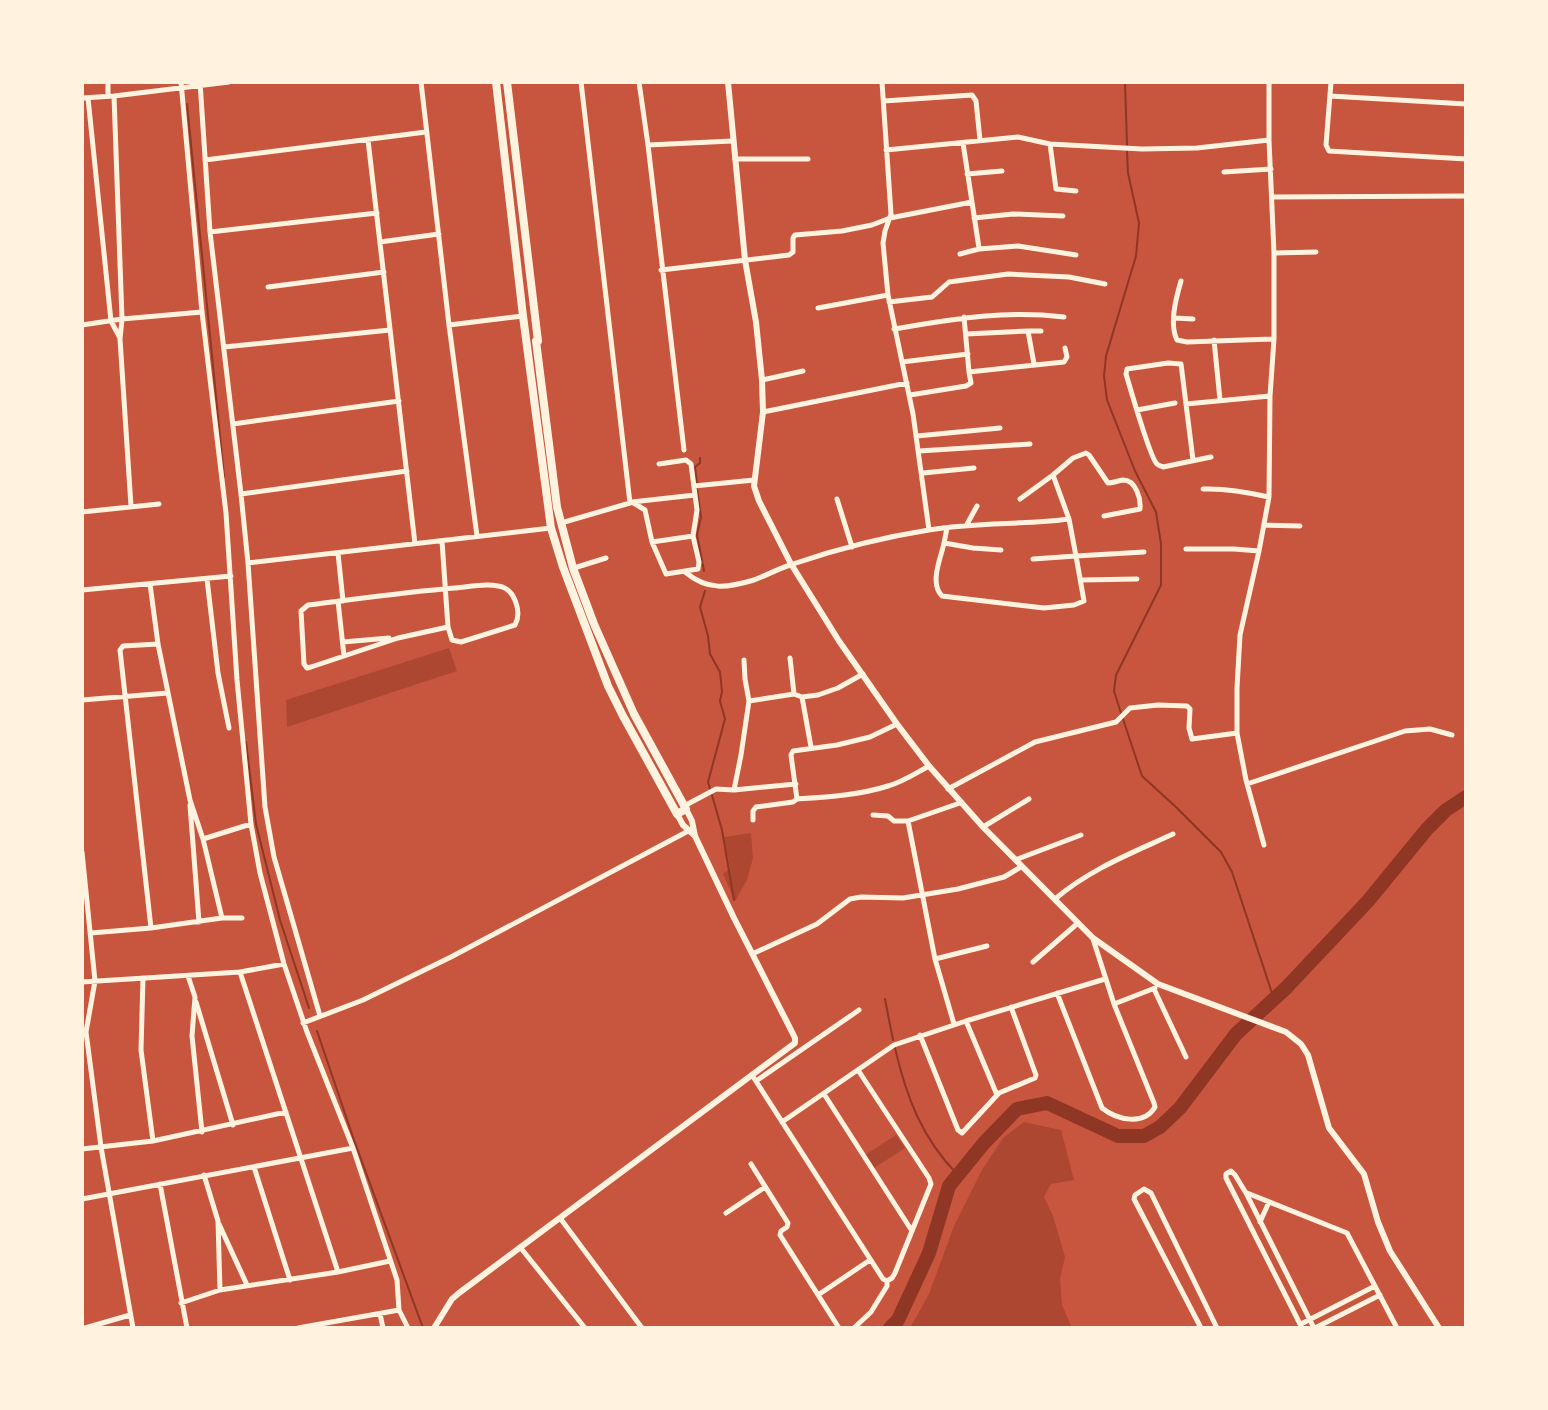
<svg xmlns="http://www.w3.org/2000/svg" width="1548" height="1410" viewBox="0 0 1548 1410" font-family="Poppins,sans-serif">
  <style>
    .green { fill: #ae4732 }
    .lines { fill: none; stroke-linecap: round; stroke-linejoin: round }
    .stream { stroke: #8f3625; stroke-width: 2 }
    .river { stroke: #8f3625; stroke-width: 14 }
    .minor { stroke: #fff3e0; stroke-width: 5 }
    .tertiary { stroke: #fff3e0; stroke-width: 6 }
    .trunk { stroke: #fff3e0; stroke-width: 8 }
  </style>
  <rect width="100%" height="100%" fill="#c8553d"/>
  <path class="green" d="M449,648l8,23 -170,56 -1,-27z
    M751,833l2,25 -6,22 -12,21 -12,-27 7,-6 -6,-31z
    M1024,1122l37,8 13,50 -23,4 -7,13 9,19 12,41 -5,22 2,26 10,23h-162l19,-34 25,-68 28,-56 21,-32z
    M896,1135l9,13 -31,20 -9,-13z"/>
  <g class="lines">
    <path class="stream" d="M1125,82l2,63
      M187,104l37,373
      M697,483l-2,-16 5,-4v-5
      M697,489l4,28 -4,18 7,36
      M705,591l-5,16 8,29 2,18 10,18 2,20 -2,9 5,18 -17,63 2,7
      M1121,713l-7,-22 2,-16 45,-90v-41l-5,-32 -21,-41 -28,-71 -3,-24 2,-20 30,-100 3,-33 -11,-50 -1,-22
      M1123,719l19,57 35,32 44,44 11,20 42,127
      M246,742l10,82 24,96 29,88
      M712,795l10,35 12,70
      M885,999l8,41
      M317,1031l37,109 69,188
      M895,1048c11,48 27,91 63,127"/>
    <path class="river" d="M890,1328l8,-8 31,-67 20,-67 35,-43 33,-34 30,-6 71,33h26l16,-9 20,-19 56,-74 50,-46 82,-87 59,-72 19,-19 20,-13"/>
    <path class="minor" d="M108,82v14
      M181,82l21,230 24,201 11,167 14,144 9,49 24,91 23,68 46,116 44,132 2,30 9,18
      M200,82l10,150 31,262 7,69 17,244 9,50 46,159
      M421,82l28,243 28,211
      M639,82l9,63 36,305
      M882,82l9,132 -6,17 -2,12 5,52 25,119 16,116
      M1331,82l-5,63 3,6 137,8
      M114,96l8,223 -2,20 11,167
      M1330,96l136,8
      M82,98l32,-2 115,-14
      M88,98l23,223 9,17
      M884,101l88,-6 4,6 4,39
      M368,140l47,404
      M963,143l16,105
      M1050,144l6,45 20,2
      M648,145l84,-4
      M886,150l132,-13 32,7 92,5 55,-1 72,-8
      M735,159h73
      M205,160l221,-28
      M1224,172l47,-3
      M967,174l35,-3
      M1272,197l194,-1
      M974,218l39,-4 50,2
      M210,232l167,-19
      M380,242l59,-8
      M1274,253l42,-1
      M960,254l19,-5 39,-3 58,9
      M661,270l128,-15 4,-3v-14l2,-3 47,-4 30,-6 18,-7 82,-16
      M1181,281c-5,17 -12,43 -4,59l10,2 87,-3
      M268,287l116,-15
      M889,302l43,-5 17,-15 59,-8 61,3 36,7
      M818,308l70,-13
      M964,317l5,55
      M1175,318l18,1
      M82,325l40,-6 80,-7
      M449,325l74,-9
      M894,329c60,-10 109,-19 170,-12
      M1028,331h13
      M966,334l62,-3 6,33
      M1214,340l6,60
      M224,347l166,-17
      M902,362l66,-8
      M762,380l41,-9
      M910,395l56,-9 5,-3 -2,-11 95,-10 3,-5 -2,-9
      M1186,404l84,-8
      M1137,410l38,-7
      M763,412l144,-29
      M233,424l166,-23
      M917,436l83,-8
      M919,451l111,-7
      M1193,460l-12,-96 -13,-1 -41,6 -1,5c4,13 24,84 31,90 2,2 4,2 6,3l48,-10
      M923,473l51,-5
      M1053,475l20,-17 13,-5 3,2 19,28c5,0 9,-2 15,-3 13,0 18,19 17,29l-36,7
      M694,486l60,-6
      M1203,489c23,-1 44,3 66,8
      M241,494l166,-23
      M837,499l15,48
      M1020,499l33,-24 16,44
      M632,502l13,8 7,32 14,32 32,-5 1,-7 -6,-26 4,-26 -6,-46 -5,-4 -27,4
      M632,502l63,-7
      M82,512l77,-8
      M561,523l69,-20 -49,-421
      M1264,525l36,1
      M966,526l11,-20
      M947,528l-3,15 29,5 28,2
      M442,541l6,86 4,13 9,2 54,-17c7,-13 0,-37 -17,-39 -14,-3 -30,1 -43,2 -50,4 -98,11 -147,17l-7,6 3,53 3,4 4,-1 87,-29 50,-11
      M652,542l41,-6
      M944,543c-3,15 -15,40 -2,53l102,12 30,-3 10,-4 -8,-45 -43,3
      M1186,549h48l25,2
      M338,553l5,48
      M248,563l303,-35
      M574,568l32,-10
      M685,572c23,19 42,16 69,8 13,-5 26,-12 39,-16 44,-15 91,-27 136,-34 46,-8 94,-5 140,-11l7,37 68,-4
      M207,579l11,94 11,55
      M1081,580l56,-1
      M150,584l8,60 32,156 13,39 19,79
      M82,590l149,-14
      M338,601l6,55
      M343,642l46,-4
      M790,658l4,36
      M744,660l1,19 4,22
      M802,697l9,50
      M82,700l86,-7
      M1247,784l158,-53 25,-2 22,6
      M948,789l87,-47 81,-20 14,-14 28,-3 29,1 3,3 -1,19 3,11 45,-6
      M734,790l7,-35 8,-54 45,-7 8,3 16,-2 20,-7 25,-14
      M797,799l-6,-44 2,-4 44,-6 33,-8 27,-13
      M190,805l9,117
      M684,806l32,-17 18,1 62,-6
      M873,815l15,1 6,5h14l52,-18
      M753,820v-9l3,-4 37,-5 4,-3c30,-2 63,-4 91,-13 15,-4 28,-13 41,-20
      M908,821l27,138 19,65
      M983,827l46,-28
      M203,839l48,-15
      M1264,845l-18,-65 -9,-47v-45l3,-53 19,-84 10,-54 1,-101 4,-57v-86l-5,-113v-58
      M82,852l13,129 -9,51 15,115 32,181
      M1015,860l66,-25
      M1055,899c35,-30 77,-46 118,-65
      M151,928l-31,-278 3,-4 35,-2
      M91,933l60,-5 71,-10h20
      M752,954l65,-30 33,-25 11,-2 42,1 55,-9 46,-12 17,-10
      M935,959l52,-13
      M1033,962l45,-39
      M240,972l98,300
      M188,976l7,21 -3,39 10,96
      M143,978l-2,72 12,91
      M82,982l158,-10 44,-8
      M1154,989l32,68
      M1057,993l45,115c15,12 42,18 53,-1l-1,-4 -40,-99 -21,-65
      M196,1002l37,123
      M1114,1004l41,-16
      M966,1021l31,74
      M303,1023l60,-23 88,-43 241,-128
      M920,1035l38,95 4,3 37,-40 36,-15 1,-3 -25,-68
      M752,1075l131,204 4,2 5,-3 3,-5 36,-89 -2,-6 -71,-108
      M756,1081l103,-71
      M824,1094l88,137
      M782,1122l112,-77 72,-24 139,-42
      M82,1149l71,-8 133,-29
      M751,1164l37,59 -1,4 -6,4 -1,4 59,93
      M254,1167l36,113
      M204,1175l14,46 2,69
      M160,1184l27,144
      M1247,1193l100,40 50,95
      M82,1199l271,-51
      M726,1213l39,-26
      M560,1218l82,110
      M1260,1222l9,-20
      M219,1224l28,61
      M520,1247l65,81
      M818,1295l52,-35
      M181,1303l39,-13 118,-18 52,-11
      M380,1314l3,14
      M1301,1324l74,-38
      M85,1328l45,-13
      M298,1328l101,-18
      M854,1328l17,-16 16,-26v-5
      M1201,1328l-67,-129 1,-4 9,-6 7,4 66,135
      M1302,1328l-76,-150v-4l5,-3 4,4 11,18 68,135
      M1315,1328l65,-33"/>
    <path class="tertiary" d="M728,82l17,178 11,62 6,58 1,32 -9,74 5,15 32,63 48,77 58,83 32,42 54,61 110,111 65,46 128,48 15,12 7,11 21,73 35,46 14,48 12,29 49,77
      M677,814l6,11 12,11
      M434,1328l18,-29 7,-6 336,-250v-5l-4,-8 -57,-112 -39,-82 -3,-15 -6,-12"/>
    <path class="trunk" d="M496,82l27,234 28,212 12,39 45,119 15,30 54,98 9,-5 -52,-95 -40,-90 -21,-56 -16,-61 -21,-166h2l-31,-259"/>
  </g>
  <rect width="1548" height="1410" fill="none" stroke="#fff3e0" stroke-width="168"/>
</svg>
